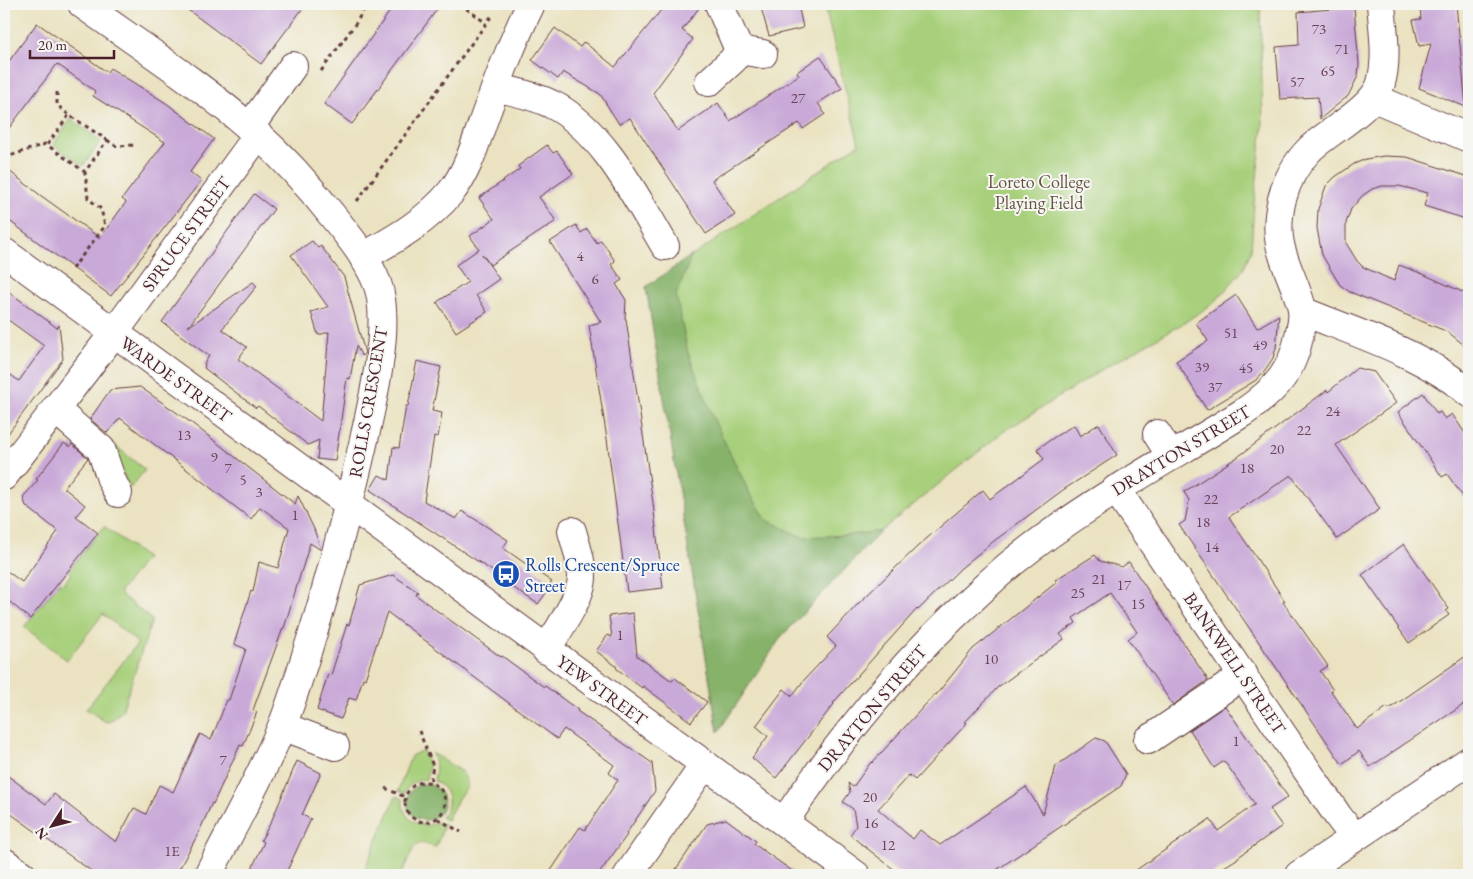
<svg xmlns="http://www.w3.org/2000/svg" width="1473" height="879" viewBox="0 0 1473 879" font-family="'EB Garamond',serif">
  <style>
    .green { fill: #a8d07b; stroke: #797853 }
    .forest { fill: #86b26b; stroke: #68684b }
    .building { fill: #c9a9d8 }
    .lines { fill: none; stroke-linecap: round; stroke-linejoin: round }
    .minor-casing { stroke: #623c41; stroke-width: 30 }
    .major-casing { stroke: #623c41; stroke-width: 30 }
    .path { stroke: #623c41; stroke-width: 3; stroke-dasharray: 4 4; stroke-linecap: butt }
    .minor { stroke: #fff; stroke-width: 28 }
    .major { stroke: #fff; stroke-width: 28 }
    .labels { text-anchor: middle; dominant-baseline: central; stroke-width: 4; stroke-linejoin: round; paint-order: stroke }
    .number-label { font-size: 15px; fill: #6a4256 }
    .park-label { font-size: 18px; fill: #665443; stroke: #f6f6f2 }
    .street-label { font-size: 18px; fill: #4a1f2b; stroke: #f6f6f2 }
    .transit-label { font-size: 18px; fill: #164399; stroke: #f6f6f2; text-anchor: start }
  </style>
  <rect width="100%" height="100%" fill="#f6f6f2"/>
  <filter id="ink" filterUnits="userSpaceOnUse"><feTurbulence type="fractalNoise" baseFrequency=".02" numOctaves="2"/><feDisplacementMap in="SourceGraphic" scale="10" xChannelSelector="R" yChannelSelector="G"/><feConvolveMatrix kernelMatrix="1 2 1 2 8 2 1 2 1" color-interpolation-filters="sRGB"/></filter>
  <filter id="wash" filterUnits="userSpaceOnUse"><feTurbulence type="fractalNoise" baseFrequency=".0096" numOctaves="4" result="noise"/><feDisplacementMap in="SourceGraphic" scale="20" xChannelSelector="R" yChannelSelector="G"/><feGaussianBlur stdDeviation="1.12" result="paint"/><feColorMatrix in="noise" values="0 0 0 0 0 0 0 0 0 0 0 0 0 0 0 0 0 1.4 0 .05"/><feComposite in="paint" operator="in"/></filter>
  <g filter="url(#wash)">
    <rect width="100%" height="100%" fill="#eae2c0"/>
    <path class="green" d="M824,4h436l3,122 -9,77 -3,48 -9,20 -28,32 -32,21 -79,45 -100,63 -122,99 -100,106 -63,95 -72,-445 213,-143z
      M71,119l30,22 -18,25 -30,-21z
      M107,439l38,31 -15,18z
      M104,526l42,32 -27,35 33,27 -30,91 -11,10 -5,1 -20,-13 52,-66 -35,-29 -36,46 -43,-33 36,-45 3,2 9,-11 -3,-3z
      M423,750l6,16 -3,13c-10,1 -18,5 -22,15l-6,-3 13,-35z
      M432,753l30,19 5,9v7l-8,9 -12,23 -6,-3c13,-12 7,-30 -7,-36l2,-14z
      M396,796l7,3c-3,19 18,32 34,23l7,3 -8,22 -15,-4 -7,4 -13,28h-39z"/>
    <path class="forest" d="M692,255l-16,40 12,58 27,69 34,70 18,28 35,17 47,-2 32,-4 -100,106 -63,95 -72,-445z
      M407 802a18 18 0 1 1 36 0a18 18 0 1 1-36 0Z"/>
    <g id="blocks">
      <path class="building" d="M180,4h126l-45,60z
        M395,4h46l-89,120 -28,-20z
        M666,4h36l-20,26 11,9 -40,54 25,38 40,-28 12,18 69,-46 -2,-3 23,-16 22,32 -24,15 7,11 -22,15 -4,-6 -87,57 23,35 -29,19 -76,-116 -11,6 -19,-30 -37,-22 -5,7 -26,-19 23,-32 25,19 4,-5 31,25z
        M760,4h38l5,24 -34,8z
        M1420,4h36l10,103 -47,-19 12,-44 -12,2 -6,-26 8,-1z
        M1354,7l5,57 -1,12 -10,20 -28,23 -2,-22 -38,2 -4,-52 23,-2 -1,-33z
        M37,23l70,49 3,-4 56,35 48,36 -24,33 11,9 -90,115 -107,-79v-50l36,28 60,43 26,-36 -4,-3 43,-57 -72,-46 2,-5 -38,-27 -53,71v-67z
        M547,145l6,8 4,-2 16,23 -34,23 17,24 -66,44 -8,-11 17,25 -23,16 11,17 -31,20 -19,-30 31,-20 -12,-17 23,-16 -9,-13 24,-17 -15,-21 41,-29 -2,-3z
        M1384,156l23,1 62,20v43l-45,-14 4,-13 -29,-7h-17l-10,3 -10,7 -11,13 -5,14v20l11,18 6,6 31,14 5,-16 24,9 46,21v54l-21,-17 -98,-40 -10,-7 -18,-30 -5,-27 1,-19 8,-23 9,-9 19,-13 12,-5z
        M254,194l20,15 -86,118 65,-45 4,4 -35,43 25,18 -9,12 83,62 8,-89 -11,3 -7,-23 17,-5 -37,-52 21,-14 6,7 3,-2 23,31 21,76 -3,3 -6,-10 -6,33 -3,-1 -12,83 -18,-2 2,-19 -11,5 -50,-39 -2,2 -52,-40 1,-3 -1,-1 5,-8 -47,-34z
        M576,225l5,8 6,-4 10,14 4,-3 14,21 -4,3 11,16 -6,4 10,16 -1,19h1l27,184 10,85 -36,4 -20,-153 -18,-114 12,-3 -51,-80z
        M4,288l53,40 2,-3 4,34 -59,80v-69l15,11 25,-35 -40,-29z
        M1236,295l21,33 22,-13 -3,33 -3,10 -8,12 -9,10 -49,30 -31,-49 32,-20 -12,-18z
        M417,361l24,6 -9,44 10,2 -4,24 -4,-1 -10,65 32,18 6,-8 46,29 -5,8 49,34 -2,2 2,1 -14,19 -33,-22 1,-2 -136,-90 9,-15 10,5 4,-33 6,1 7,-42h2z
        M1357,368l17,4 22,31 -60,42 44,64 -43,30 -46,-64 -62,42 56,84 -2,1 45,64 -8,5 13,19 -2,1 26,38 30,-22 2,2 80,-55v47l-99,66 -11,-16 -17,13 -163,-239 6,-4 4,-21 -5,-8 55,-36 88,-66 1,2z
        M140,387l53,37 102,80 3,-8 16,33 7,21 -11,-7 -26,85h-1l-30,82 4,2 -14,34 -3,-1 -27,59 -1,-1 -14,31 -22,41h-79l-93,-66v-36l42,31 8,-10 62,48 18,-34 12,6 13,-29 14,7 27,-58 11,6 16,-40h2l17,-51 -12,-5 17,-53 2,1 6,-30 19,6 11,-40 -29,-21 -9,12 -131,-101 -13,15 -17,-14 20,-29z
        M1423,393l14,21 3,-2 5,7 7,-5 17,25v66l-22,-31 -5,3 -44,-65z
        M1099,424l18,31 -54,35 -69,51 -33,27 -43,42 -1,-1 -84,94 1,1 -58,74 -24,-20 16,-22 -12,-10 28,-37 8,7 12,-16 32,-34 -9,-9 31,-33 60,-58 65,-56 7,9 54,-40 -7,-10 19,-13 18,-11 6,11z
        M64,443l6,4 2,-3 16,14 -24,30 21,17 -9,11 22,17 -68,86 -26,-22v-28l18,13 36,-51 -32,-25 -3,-9 15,-17 -2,-1z
        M1404,544l45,65 -3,2 3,4 -40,28 -47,-68z
        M1095,555l5,6 22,6 7,-5 79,118 -35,25 -45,-66 9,-7 -27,-39 -37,25 3,5 -16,11 4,5 -66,48 -33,35 2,1 -52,57 -6,-5 -31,34 35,30 7,-9 20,15 86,-58 17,27 13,-48 40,-28 9,3 21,33 -5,12 -132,89h-88l-51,-40 6,-9 -3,-17 -10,-7 7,-10 -2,-9 5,4 18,-25 1,1 63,-69 1,1 37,-46 84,-67 -2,-2z
        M393,575l25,17 -2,3 20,15 65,47 1,-1 42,31 1,-1 33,24 -1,1 75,52 3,28 -29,43 1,1 -29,40h-50l32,-48 5,3 33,-50 -9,-7 5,-8 -50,-36 -7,10 -170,-127 -22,67 -2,-1 -7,22 -7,-2 -8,21 -24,-9 11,-36 3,1 16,-51 2,1 11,-40z
        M633,613l4,43 35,25 3,-3 32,24 -16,20 -48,-36 -1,2 -25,-19 -1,-3 -20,-15 12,-16 4,2 -3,-21z
        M1225,706l63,91 -18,12 12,17 -45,32v1l-26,16h-82l81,-56 8,12 37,-27 -31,-43 -10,7 -24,-38z
        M297,761l24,12 -19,42 9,4 -26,56h-36l15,-33 -3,-2 10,-18z
        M726,819l30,22 -2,3 44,31h-126l35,-51z"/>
    </g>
  </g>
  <g filter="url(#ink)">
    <use href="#blocks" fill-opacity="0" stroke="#623c41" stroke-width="1"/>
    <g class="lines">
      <g class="minor-casing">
        <path id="minor" d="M82,4c59,42 121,82 175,130 27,24 52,52 74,80 17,21 36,44 46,69 16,41 -7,130 -17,174 -14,59 -29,118 -47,176 -10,31 -19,63 -31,93 -21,51 -49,100 -74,149
          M739,50l24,4
          M709,82l24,-22 6,-10 -20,-46
          M496,87c18,5 38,8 55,17 51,24 86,95 114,142
          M1374,98l95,40
          M249,128l44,-62
          M4,252l852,623
          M363,257c32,-18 64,-36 88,-65 17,-21 25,-51 34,-76 14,-38 28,-76 46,-112
          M1302,311c54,22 124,44 167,82
          M55,409l46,40 10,30 7,14
          M1157,434l14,22
          M4,476l110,-143 144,-198
          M1116,489l222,327 16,21
          M546,650c11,-18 36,-53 36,-73 0,-16 -6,-31 -10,-46
          M282,726l53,20
          M1148,740l96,-65
          M784,822c54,-81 115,-156 187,-222 14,-13 27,-26 42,-38 72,-58 153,-101 231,-150 32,-22 50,-42 56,-81 2,-7 3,-16 2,-23 -12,-43 -32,-60 -20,-109 5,-19 14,-36 28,-50 19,-18 64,-41 71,-66 7,-25 2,-54 0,-79
          M628,875l77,-111"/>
      </g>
      <g class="major-casing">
        <path id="major" d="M4,862l18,13
          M1299,875l170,-114"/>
      </g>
      <path class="path" d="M460,4l26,19
        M321,71l35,-48 11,-19
        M57,92v13l12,10
        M107,140l9,6 21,-1
        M4,158l41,-14 2,1
        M357,201l136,-187
        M72,269l33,-43 -4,-17 -13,-11 -3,-26 22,-32 -38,-25 -22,30 38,27
        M419,731l14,35 -3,17
        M405 802a20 20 0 1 1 40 0a20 20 0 1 1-40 0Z
        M385,788l20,9
        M438,819l23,13"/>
      <use href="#minor" class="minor"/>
      <use href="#major" class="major"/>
    </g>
  </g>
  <defs>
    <g id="bus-disc" transform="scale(1.4375)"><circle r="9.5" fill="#1a4fb4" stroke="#f6f6f2"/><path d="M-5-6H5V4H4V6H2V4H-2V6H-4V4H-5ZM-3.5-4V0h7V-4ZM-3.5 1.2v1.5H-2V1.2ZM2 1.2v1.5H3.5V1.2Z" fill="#fff"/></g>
  </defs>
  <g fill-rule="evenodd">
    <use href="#bus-disc" x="506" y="574"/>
  </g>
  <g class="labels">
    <g class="number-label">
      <text x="1319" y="28">73</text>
      <text x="1342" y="48">71</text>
      <text x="1328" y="70">65</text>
      <text x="1297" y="81">57</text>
      <text x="798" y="97">27</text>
      <text x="580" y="255">4</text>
      <text x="595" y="278">6</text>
      <text x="1231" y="332">51</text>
      <text x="1260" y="344">49</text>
      <text x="1202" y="366">39</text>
      <text x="1246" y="367">45</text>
      <text x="1215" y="386">37</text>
      <text x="1333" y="410">24</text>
      <text x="1304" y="429">22</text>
      <text x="184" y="434">13</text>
      <text x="1277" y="448">20</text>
      <text x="214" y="456">9</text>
      <text x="228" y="467">7</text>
      <text x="1247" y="467">18</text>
      <text x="243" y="479">5</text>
      <text x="259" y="491">3</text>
      <text x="1211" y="498">22</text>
      <text x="295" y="514">1</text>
      <text x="1203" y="521">18</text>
      <text x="1212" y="546">14</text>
      <text x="1099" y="578">21</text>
      <text x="1124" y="584">17</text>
      <text x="1078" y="592">25</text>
      <text x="1138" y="603">15</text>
      <text x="620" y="634">1</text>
      <text x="991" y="658">10</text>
      <text x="1236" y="740">1</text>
      <text x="223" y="759">7</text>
      <text x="870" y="796">20</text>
      <text x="871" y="822">16</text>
      <text x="888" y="844">12</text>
      <text x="172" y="850">1E</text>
    </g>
    <g class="park-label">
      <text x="1039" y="181">Loreto College<tspan x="1039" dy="21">Playing Field</tspan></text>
    </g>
    <g class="street-label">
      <text transform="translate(186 234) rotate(-54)">SPRUCE STREET</text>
      <text transform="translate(176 379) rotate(36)">WARDE STREET</text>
      <text transform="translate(368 402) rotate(-80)">ROLLS CRESCENT</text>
      <text transform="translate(1181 450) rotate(-31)">DRAYTON STREET</text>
      <text transform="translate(1235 663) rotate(56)">BANKWELL STREET</text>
      <text transform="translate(602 690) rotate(36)">YEW STREET</text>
      <text transform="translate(872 708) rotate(-50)">DRAYTON STREET</text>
    </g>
    <g class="transit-label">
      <text x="525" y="564">Rolls Crescent/Spruce<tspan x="525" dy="21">Street</tspan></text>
    </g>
  </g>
  <rect width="1473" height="879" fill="none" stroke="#f6f6f2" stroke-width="20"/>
  <g transform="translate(52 826) rotate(234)" stroke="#f6f6f2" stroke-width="4" paint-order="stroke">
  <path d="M0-4L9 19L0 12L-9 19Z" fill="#4a1f2b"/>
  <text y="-8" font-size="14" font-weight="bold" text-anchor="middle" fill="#4a1f2b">N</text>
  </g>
  <path d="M30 50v8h84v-8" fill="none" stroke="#4a1f2b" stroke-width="2.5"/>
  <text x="38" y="50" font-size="15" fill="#4a1f2b" stroke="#f6f6f2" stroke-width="4" paint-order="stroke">20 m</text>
</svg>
